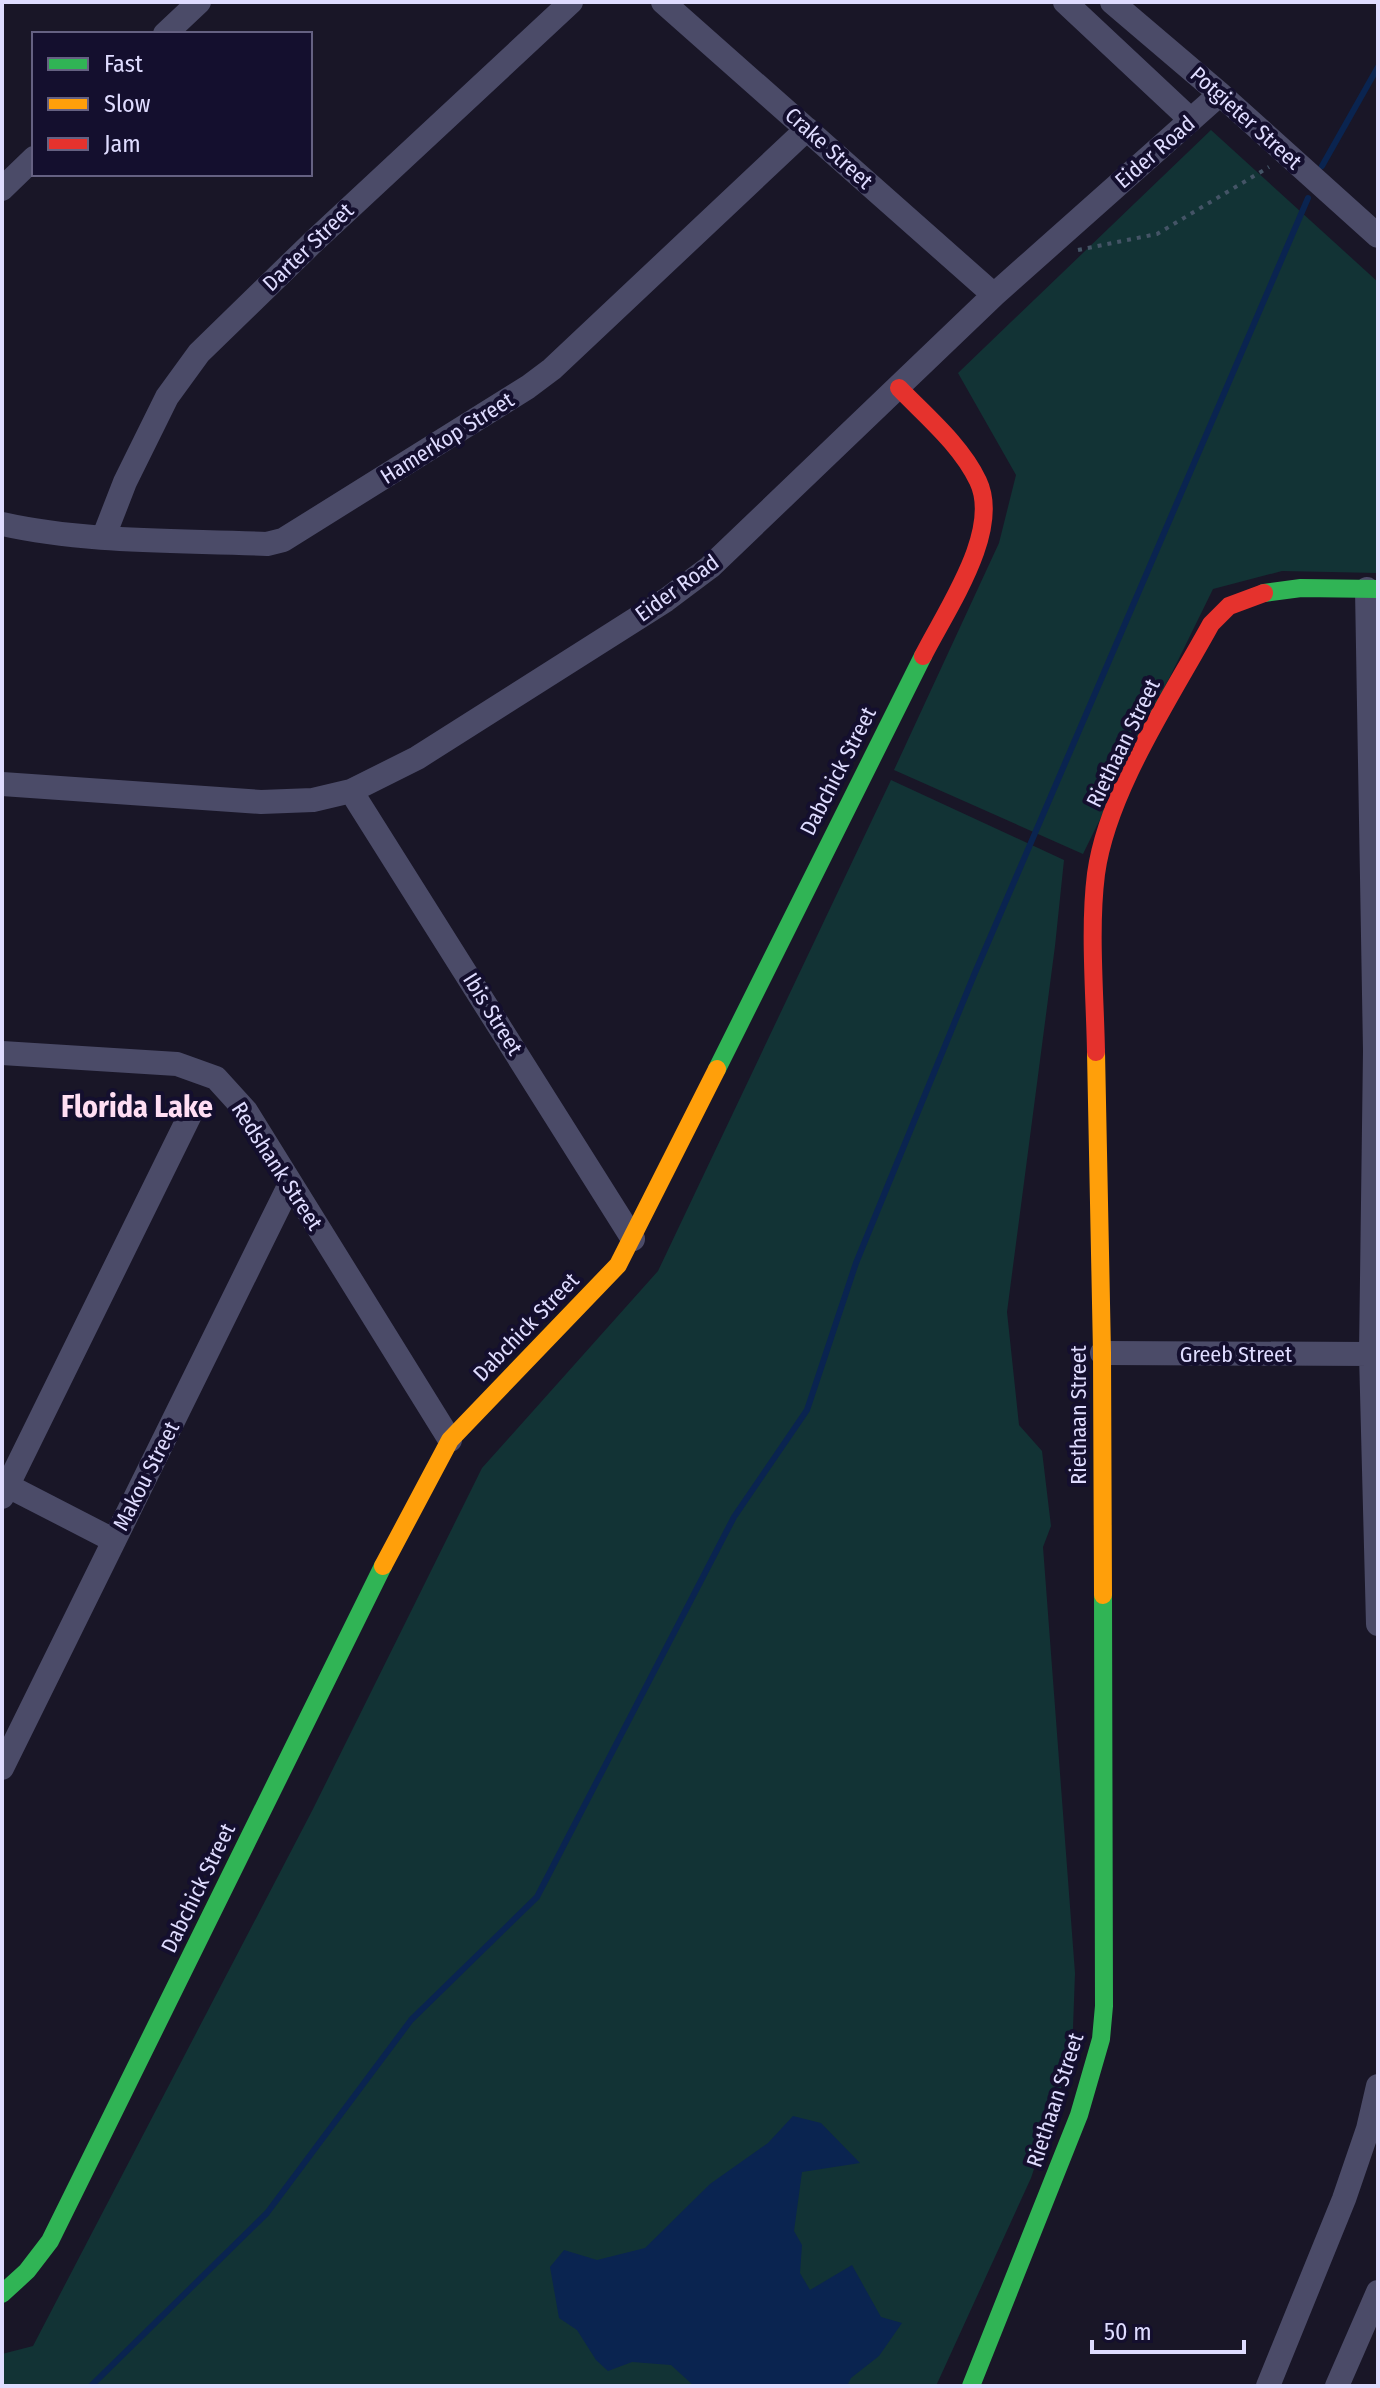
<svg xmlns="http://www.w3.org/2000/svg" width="1380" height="2388" viewBox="0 0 1380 2388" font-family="'Fira Sans Condensed',sans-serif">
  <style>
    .green { fill: #123335 }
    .water { fill: #0a2450 }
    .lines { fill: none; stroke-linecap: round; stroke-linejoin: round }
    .stream { stroke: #0a2450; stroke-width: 6 }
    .path { stroke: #445466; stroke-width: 4; stroke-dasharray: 4 6; stroke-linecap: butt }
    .street { stroke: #4b4b68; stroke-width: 24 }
    .fast { stroke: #30b455; stroke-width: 18 }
    .slow { stroke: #ff9f0a; stroke-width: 18 }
    .jam { stroke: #e5322d; stroke-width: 18 }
    .labels { text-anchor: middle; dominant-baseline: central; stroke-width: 8; stroke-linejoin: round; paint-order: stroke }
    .street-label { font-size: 22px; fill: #dfdcff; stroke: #140f2e }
    .district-label { font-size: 30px; font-weight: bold; fill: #ffdef3; stroke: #140f2e }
  </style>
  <rect width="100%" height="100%" fill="#191627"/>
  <path class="green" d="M1211,130l167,152v291l-96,-2 -69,18 -130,265 -189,-84 105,-227 17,-68 -58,-102z
    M891,780l173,80 -9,86 -48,366 12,113 23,26 9,75 -8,21 32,426 -3,82 -41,123 -95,208h-934v-32l31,-8 280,-537 169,-341 176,-197z"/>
  <path class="water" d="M793,2116l28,7 39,40 -58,9 -8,59 8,14 -2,28 10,17 42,-25 29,52 21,6 -23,33 -28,22 -4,8h-153l-23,-21 -39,-3 -24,9 -12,-11 -19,-30 -18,-12 -9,-51 14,-17 33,10 48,-12 65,-64 58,-41z"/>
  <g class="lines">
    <path class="stream" d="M1322,166l56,-99
      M91,2386l176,-173 144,-193 126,-123 197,-380 73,-107 49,-147 118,-288 334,-777"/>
    <path class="path" d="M1078,250l79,-16 112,-67"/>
    <path class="street" d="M663,2l331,293
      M1065,2l126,118
      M1112,2l108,92 158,142
      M165,34l34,-32
      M2,189l32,-31
      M2,524c85,19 178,16 265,20l16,-4 245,-153 24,-18 255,-240
      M104,536l21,-54 42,-85 32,-44 112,-109 260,-242
      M1367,589l8,462 -4,303 7,270
      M2,784l259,18 52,-2 38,-9 66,-33 249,-158 44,-33 284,-272 226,-201
      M351,791l282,448
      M2,1053l175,11 39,14 30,33 204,329
      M1102,1353l269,1
      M8,1486l105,54
      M2,1497l188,-382
      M2,1768l288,-584
      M1268,2386l76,-187 24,-70 10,-43
      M1337,2386l41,-94"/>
    <path class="fast" d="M1264,593l37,-5 77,1
      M717,1069l206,-413
      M2,2294l25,-23 23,-30 333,-675
      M971,2386l108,-271 22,-76 3,-33 -1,-411"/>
    <path class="slow" d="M1096,1052l6,301 1,242
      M383,1566l67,-126 168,-175 99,-196"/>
    <path class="jam" d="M899,388c27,28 62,57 79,93 24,50 -32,129 -55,175
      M1096,1052c-1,-56 -7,-123 0,-178 11,-82 75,-177 115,-250l18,-18 35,-13"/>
  </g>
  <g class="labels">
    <g class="street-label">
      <text transform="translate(1246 118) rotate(42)">Potgieter Street</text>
      <text transform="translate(829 148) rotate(42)">Crake Street</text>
      <text transform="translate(1155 152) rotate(-41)">Eider Road</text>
      <text transform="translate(308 247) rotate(-44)">Darter Street</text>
      <text transform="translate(447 438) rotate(-32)">Hamerkop Street</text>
      <text transform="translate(677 588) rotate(-36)">Eider Road</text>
      <text transform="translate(1123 743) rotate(-64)">Riethaan Street</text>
      <text transform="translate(838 771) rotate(-63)">Dabchick Street</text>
      <text transform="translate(493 1014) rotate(58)">Ibis Street</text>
      <text transform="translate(277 1166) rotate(57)">Redshank Street</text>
      <text transform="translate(526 1327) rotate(-46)">Dabchick Street</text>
      <text x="1236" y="1354">Greeb Street</text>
      <text transform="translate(1078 1415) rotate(-90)">Riethaan Street</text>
      <text transform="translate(146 1476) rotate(-63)">Makou Street</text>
      <text transform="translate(198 1888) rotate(-64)">Dabchick Street</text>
      <text transform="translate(1055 2100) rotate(-72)">Riethaan Street</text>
    </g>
    <g class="district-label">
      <text x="137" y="1107">Florida Lake</text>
    </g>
  </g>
  <rect width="1380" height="2388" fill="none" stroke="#dfdcff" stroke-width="8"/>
  <rect x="32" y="32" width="280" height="144" fill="#140f2e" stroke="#656182" stroke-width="2"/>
  <rect x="48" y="58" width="40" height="12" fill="#30b455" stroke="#656182" stroke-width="2"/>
  <text x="104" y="72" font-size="24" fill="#dfdcff">Fast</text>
  <rect x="48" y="98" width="40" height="12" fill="#ff9f0a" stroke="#656182" stroke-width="2"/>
  <text x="104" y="112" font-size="24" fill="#dfdcff">Slow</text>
  <rect x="48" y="138" width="40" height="12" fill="#e5322d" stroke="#656182" stroke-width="2"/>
  <text x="104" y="152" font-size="24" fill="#dfdcff">Jam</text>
  <path d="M1092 2340v12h152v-12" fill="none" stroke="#dfdcff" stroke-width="4"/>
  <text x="1104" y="2340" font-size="24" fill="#dfdcff" stroke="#140f2e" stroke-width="6" paint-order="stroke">50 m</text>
</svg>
